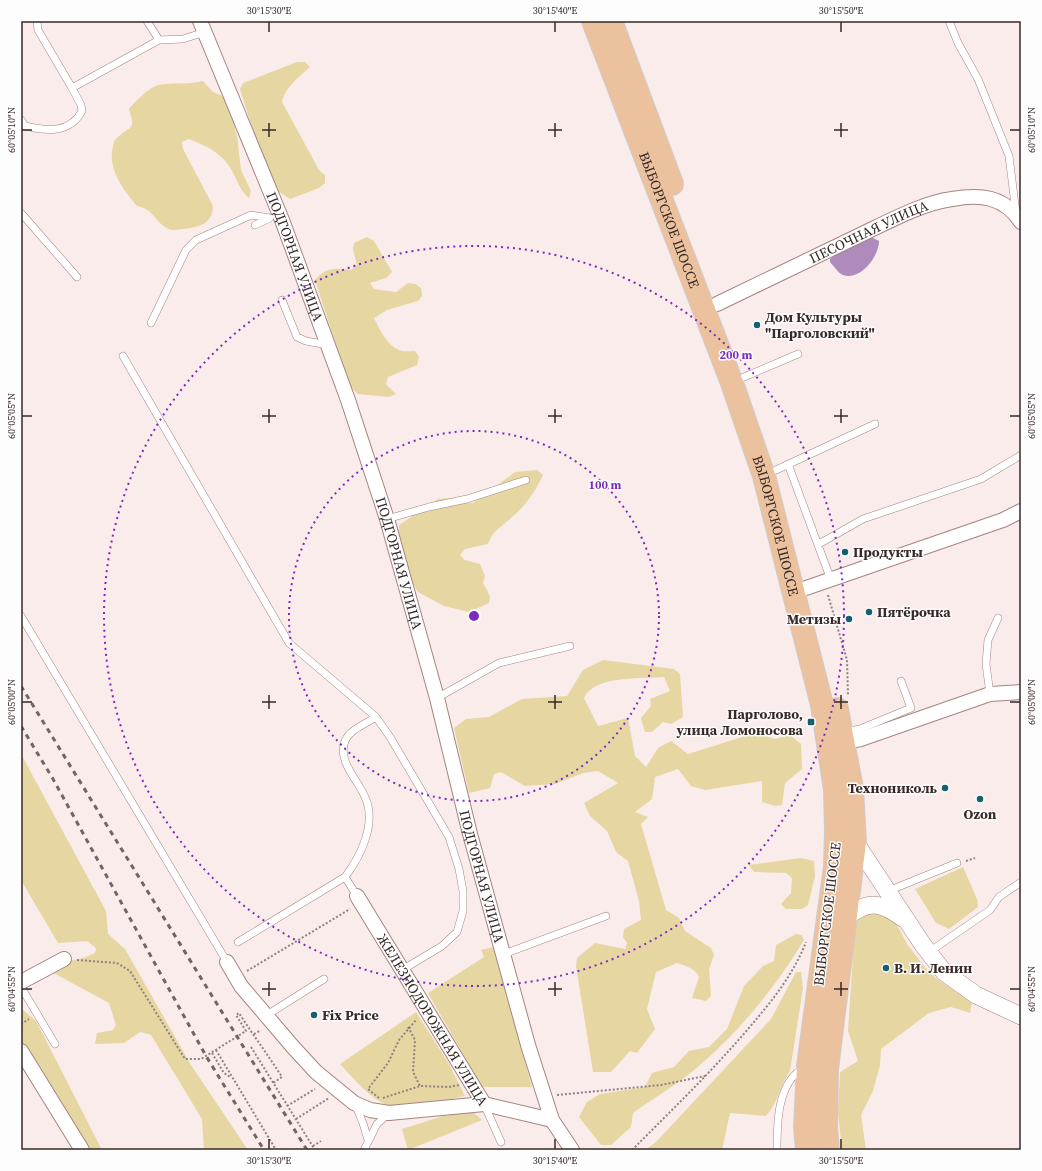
<svg xmlns="http://www.w3.org/2000/svg" width="1042" height="1171" viewBox="0 0 1042 1171" font-family="'Source Serif 4',serif">
  <style>
    .green { fill: #e6d6a2 }
    .water { fill: #af8abd }
    .lines { fill: none; stroke-linecap: round; stroke-linejoin: round }
    .service-casing { stroke: #a48481; stroke-width: 8 }
    .minor-casing { stroke: #a48481; stroke-width: 16 }
    .tertiary-casing { stroke: #a48481; stroke-width: 18 }
    .primary-casing { stroke: #cfcccb; stroke-width: 24 }
    .path { stroke: #908280; stroke-width: 2; stroke-dasharray: 2 2; stroke-linecap: butt }
    .service { stroke: #fff; stroke-width: 7 }
    .minor { stroke: #fff; stroke-width: 14 }
    .tertiary { stroke: #fff; stroke-width: 17 }
    .primary { stroke: #ebc19e; stroke-width: 22 }
    .rail { stroke: #716462; stroke-width: 3; stroke-dasharray: 5 5; stroke-linecap: butt }
    .ticks { fill: none; stroke: #362927; stroke-width: 1.5 }
    .ring { fill: none; stroke: #7b2cbf; stroke-width: 2; stroke-dasharray: 2 4 }
    .poi-dot { fill: #16606e; stroke: #fdfdfd; stroke-width: 1.5 }
    .labels { text-anchor: middle; dominant-baseline: central; stroke-width: 3; stroke-linejoin: round; paint-order: stroke }
    .street-label { font-size: 14px; fill: #362927; stroke: #fdfdfd }
    .poi-label { font-size: 14px; font-weight: bold; fill: #362927; stroke: #fdfdfd; text-anchor: start }
    .centre { fill: #7b2cbf; stroke: #fdfdfd; stroke-width: 2 }
    .ring-label { font-size: 12px; text-anchor: middle; font-weight: bold; fill: #7b2cbf; stroke: #fdfdfd; stroke-width: 3; stroke-linejoin: round; paint-order: stroke }
    .neatline { fill: none; stroke: #362927; stroke-width: 1.5 }
    .ticks-label { font-size: 10px; text-anchor: middle; fill: #362927 }
  </style>
  <rect width="100%" height="100%" fill="#faecea"/>
  <path class="green" d="M297,62h8l5,5c-11,10 -25,20 -28,35l37,68 6,5v8l-6,5 -29,11 -14,-9 -21,-53 -15,-48 3,-6z
    M203,81l10,11 14,6 10,38 4,34 10,21 -2,7c-9,-7 -12,-19 -18,-29 -10,-17 -25,-23 -42,-30l-7,3 1,7 30,57c0,18 -15,22 -31,23 -4,1 -11,2 -15,-1 -13,-7 -13,-19 -30,-22 -13,-16 -27,-33 -25,-54 1,-5 1,-11 5,-14 14,-14 19,-5 12,-29 7,-8 19,-21 29,-24 15,-3 28,0 45,-4z
    M367,237l7,4 18,31 -6,6 -16,5 4,6 22,3 12,-9 7,1 6,4 1,8 -4,5 -31,9 -13,8c6,12 12,26 25,32 4,2 12,1 16,1l4,6 -2,8 -29,12 -2,7 10,10 -7,3 -31,-3 -9,-9 -34,-105c11,-13 21,-12 36,-10l6,-5 -4,-15 1,-7z
    M537,470l6,5c-7,15 -18,32 -31,42 -12,12 -17,10 -24,27l-23,5 -5,6 5,5 15,4 5,12 -2,7 7,13 -1,7 -20,9 -25,-6 -26,-14 -9,-15 -11,-34 1,-18 39,-26 14,-1 6,4 15,1 42,-31z
    M603,660l71,9 6,5 3,43 -12,7 -8,-2 -11,10h-7l-4,-14 10,-12 -1,-7 20,-8 -6,-14c-22,2 -70,-2 -80,21l14,28 30,-8 7,38 11,11 12,-19 13,-7 17,13 67,-21 20,6 15,-4 11,9 1,25 -17,14 -3,22 -7,1 -13,-4v-21l-57,9 -14,-4 -13,-17 -23,8 -3,22 -17,13 13,5 -7,7 25,86 13,8 6,13 26,17 3,7 -5,14 2,27 -5,5 -14,-3 7,-21c-4,-9 -13,-11 -22,-14l-21,9 -9,37 8,20 -18,24 -7,-2 -19,21h-18l-17,-106 1,-8 18,-15 30,6 2,-6 -4,-6 1,-8 17,-9 -2,-19 -11,-40 -12,-9 -9,-21 -17,-15 -6,-13 34,-20 -20,-12 -15,2 -28,11 -30,2 -24,-14 -7,2 -4,14 -21,5 -15,-65 12,-9 23,-2 33,-18 45,-3 16,-26z
    M21,754l85,157 2,23 17,15 66,116 57,85h-44l-2,-31 -51,-84 -11,-3 -16,11 -29,1 2,-11 16,-3 3,-5 -7,-22 -63,-34c15,-10 33,-7 49,-16l1,-5 -9,-7 -29,2 -37,-63z
    M801,858l13,3 1,15 -7,29 -6,4h-16l-5,-5 10,-11 1,-15 -6,-5 -32,-1 -5,-7z
    M963,867l14,32 1,8 -29,22 -13,-6 -21,-34z
    M871,910l23,9 13,25 21,27 9,8 35,23 -2,11 -19,-6 -22,6 -48,36 -1,16 -7,26 -12,24 5,35h-24l-4,-37 2,-41 18,-11 -10,-30 7,-107 7,-11z
    M796,934l6,1 2,5c-27,45 -64,91 -104,125 -20,18 -45,32 -67,48l-2,14 -20,18h-10l-22,-28 8,-15 13,-8 45,-7 7,-14 22,-6 15,-16 20,-4 18,-18 17,-43 19,-20 11,-5 2,-16z
    M493,947l39,140h-50l-54,-94 56,-36 -3,-7z
    M796,972h5l2,16 -13,83c-10,14 -12,32 -24,45l-36,-3 -8,37h-77l11,-8 115,-123z
    M21,1008l15,13 66,129h-12l-69,-110z
    M416,1012l33,52 16,32c-14,3 -64,14 -76,10 -20,-8 -35,-27 -49,-42z
    M473,1112l9,8 -74,30 -6,-21 41,-13z"/>
  <path class="water" d="M871,237l8,4c0,15 -18,40 -36,34 -5,-2 -9,-9 -13,-13v-3l11,-8z"/>
  <g class="lines">
    <g class="service-casing">
      <path id="service" d="M37,21l1,9 34,58
        M147,21l12,19
        M949,21l9,22 20,36 31,77 7,57
        M21,120l4,6c21,5 45,8 57,-15l-1,-6 -9,-17 87,-48 24,-1 22,-7
        M21,213l56,64
        M282,300l15,37 9,4 22,4
        M151,323l35,-73 10,-10 55,-25 19,3 -15,7
        M123,356l166,287 87,74 14,20 59,100 10,32 4,22v20l-6,21 -15,14 -40,24
        M744,377l54,-23
        M788,464l43,116
        M776,470l99,-46
        M387,519l42,-12 38,-8 59,-19
        M819,544l44,-25 118,-40 40,-24
        M21,616l206,346
        M990,694l-4,-30 2,-24 10,-22
        M437,698l62,-35 71,-17
        M844,732l16,-3 51,-21 -10,-27
        M888,891l69,-28
        M357,896l-12,-19c16,-21 32,-54 20,-80 -7,-17 -28,-36 -20,-56 5,-12 21,-17 31,-24
        M238,942l107,-65
        M929,952l61,-42 9,-13 22,-15
        M504,954l102,-38
        M21,987l34,57
        M267,1015l57,-36
        M355,1104l8,19 5,17
        M484,1104l17,38
        M364,1150l13,-26 12,-11
        M777,1150c0,-26 0,-68 27,-82"/>
    </g>
    <g class="minor-casing">
      <g id="minor">
        <path id="s1" d="M200,21l82,199 66,180 39,119 50,179 33,136 58,211 24,75 20,30"/>
        <path id="s2" d="M717,304c46,-22 93,-45 139,-67 28,-13 65,-34 96,-38 28,-5 52,-3 69,23"/>
        <path d="M806,588l197,-68 18,-9"/>
        <path d="M844,742l17,-3 129,-45 31,-2"/>
        <path id="s3" d="M357,896l127,208 68,16"/>
        <path d="M227,962l14,24 52,61 23,25 38,31 16,7 19,3 95,-9"/>
        <path d="M21,982l43,-23"/>
        <path d="M21,1051l61,99"/>
      </g>
    </g>
    <g class="tertiary-casing">
      <path id="tertiary" d="M855,842l68,103 21,27 32,23 45,21
        M845,919c23,-20 36,-17 59,0"/>
    </g>
    <g class="primary-casing">
      <g id="primary">
        <path id="s4" d="M593,21l139,362 32,93 58,229 13,85 1,41 -1,35 -27,200 -3,61 2,23"/>
        <path d="M611,21l61,163"/>
        <path d="M828,1150l-2,-23 1,-58 28,-227 -3,-53 -15,-80"/>
      </g>
    </g>
    <path class="path" d="M828,595l19,65 1,36
      M966,861l9,-3
      M77,960l40,3 13,8 55,88h16l45,-28 -10,-16 3,-2c14,22 29,42 43,64l-9,6
      M247,971l103,-62
      M21,1024l8,-5
      M408,1027l7,13 -2,32 7,14
      M254,1034l7,-4
      M251,1047l64,103
      M216,1050l60,100
      M212,1053l12,20 6,4
      M557,1095l104,-10 44,-9
      M379,1098l-11,-9 20,-26 11,-23 18,-21
      M383,1098l37,-12 29,1 10,-2
      M287,1106l28,-17
      M296,1119l33,-21
      M313,1146l8,-5
      M632,1150c37,-37 75,-74 110,-114 25,-29 50,-58 64,-94"/>
    <use href="#service" class="service"/>
    <use href="#minor" class="minor"/>
    <use href="#tertiary" class="tertiary"/>
    <use href="#primary" class="primary"/>
    <path class="rail" d="M21,686l286,464
      M21,726l32,53 153,277 58,94"/>
  </g>
  <path class="ticks" d="M269,22v10M555,22v10M841,22v10M269,123v14M555,123v14M841,123v14M22,130h10M262,130h14M548,130h14M834,130h14M1010,130h10M269,409v14M555,409v14M841,409v14M22,416h10M262,416h14M548,416h14M834,416h14M1010,416h10M269,695v14M555,695v14M841,695v14M22,702h10M262,702h14M548,702h14M834,702h14M1010,702h10M269,982v14M555,982v14M841,982v14M22,989h10M262,989h14M548,989h14M834,989h14M1010,989h10M269,1139v10M555,1139v10M841,1139v10"/>
  <g class="ring">
    <circle cx="474" cy="616" r="185"/>
    <circle cx="474" cy="616" r="370"/>
  </g>
  <g class="poi-dot">
    <circle cx="757" cy="325" r="4"/>
    <circle cx="845" cy="552" r="4"/>
    <circle cx="869" cy="612" r="4"/>
    <circle cx="849" cy="619" r="4"/>
    <rect x="807" y="718" width="8" height="8" rx="2"/>
    <circle cx="945" cy="788" r="4"/>
    <circle cx="980" cy="799" r="4"/>
    <circle cx="886" cy="968" r="4"/>
    <circle cx="314" cy="1015" r="4"/>
  </g>
  <g class="labels">
    <g class="street-label">
      <text stroke="none"><textPath href="#s4" startOffset="213">ВЫБОРГСКОЕ ШОССЕ</textPath></text>
      <text stroke="none"><textPath href="#s2" startOffset="168">ПЕСОЧНАЯ УЛИЦА</textPath></text>
      <text stroke="none"><textPath href="#s1" startOffset="254">ПОДГОРНАЯ УЛИЦА</textPath></text>
      <text stroke="none"><textPath href="#s4" startOffset="537">ВЫБОРГСКОЕ ШОССЕ</textPath></text>
      <text stroke="none"><textPath href="#s1" startOffset="578">ПОДГОРНАЯ УЛИЦА</textPath></text>
      <text stroke="none"><textPath href="#s1" startOffset="902">ПОДГОРНАЯ УЛИЦА</textPath></text>
      <text transform="translate(827 914) rotate(-83)">ВЫБОРГСКОЕ ШОССЕ</text>
      <text stroke="none"><textPath href="#s3" startOffset="145">ЖЕЛЕЗНОДОРОЖНАЯ УЛИЦА</textPath></text>
    </g>
    <g class="poi-label">
      <text x="765" y="317">Дом Культуры<tspan x="765" dy="16">"Парголовский"</tspan></text>
      <text x="853" y="552">Продукты</text>
      <text x="877" y="612">Пятёрочка</text>
      <text x="841" y="619" text-anchor="end">Метизы</text>
      <text x="803" y="714" text-anchor="end">Парголово,<tspan x="803" dy="16">улица Ломоносова</tspan></text>
      <text x="937" y="788" text-anchor="end">Технониколь</text>
      <text x="980" y="814" text-anchor="middle">Ozon</text>
      <text x="894" y="968">В. И. Ленин</text>
      <text x="322" y="1015">Fix Price</text>
    </g>
  </g>
  <circle cx="474" cy="616" r="6" class="centre"/>
  <g class="ring-label">
    <text x="736" y="359">200 m</text>
    <text x="605" y="489">100 m</text>
  </g>
  <rect width="1042" height="1171" fill="none" stroke="#fdfdfd" stroke-width="44"/>
  <rect x="22" y="22" width="998" height="1127" class="neatline"/>
  <g class="ticks-label">
    <text x="269" y="14">30°15'30"E</text>
    <text x="555" y="14">30°15'40"E</text>
    <text x="841" y="14">30°15'50"E</text>
    <text transform="translate(11 130) rotate(-90)" y="4">60°05'10"N</text>
    <text transform="translate(1031 130) rotate(-90)" y="4">60°05'10"N</text>
    <text transform="translate(11 416) rotate(-90)" y="4">60°05'05"N</text>
    <text transform="translate(1031 416) rotate(-90)" y="4">60°05'05"N</text>
    <text transform="translate(11 702) rotate(-90)" y="4">60°05'00"N</text>
    <text transform="translate(1031 702) rotate(-90)" y="4">60°05'00"N</text>
    <text transform="translate(11 989) rotate(-90)" y="4">60°04'55"N</text>
    <text transform="translate(1031 989) rotate(-90)" y="4">60°04'55"N</text>
    <text x="269" y="1164">30°15'30"E</text>
    <text x="555" y="1164">30°15'40"E</text>
    <text x="841" y="1164">30°15'50"E</text>
  </g>
</svg>
